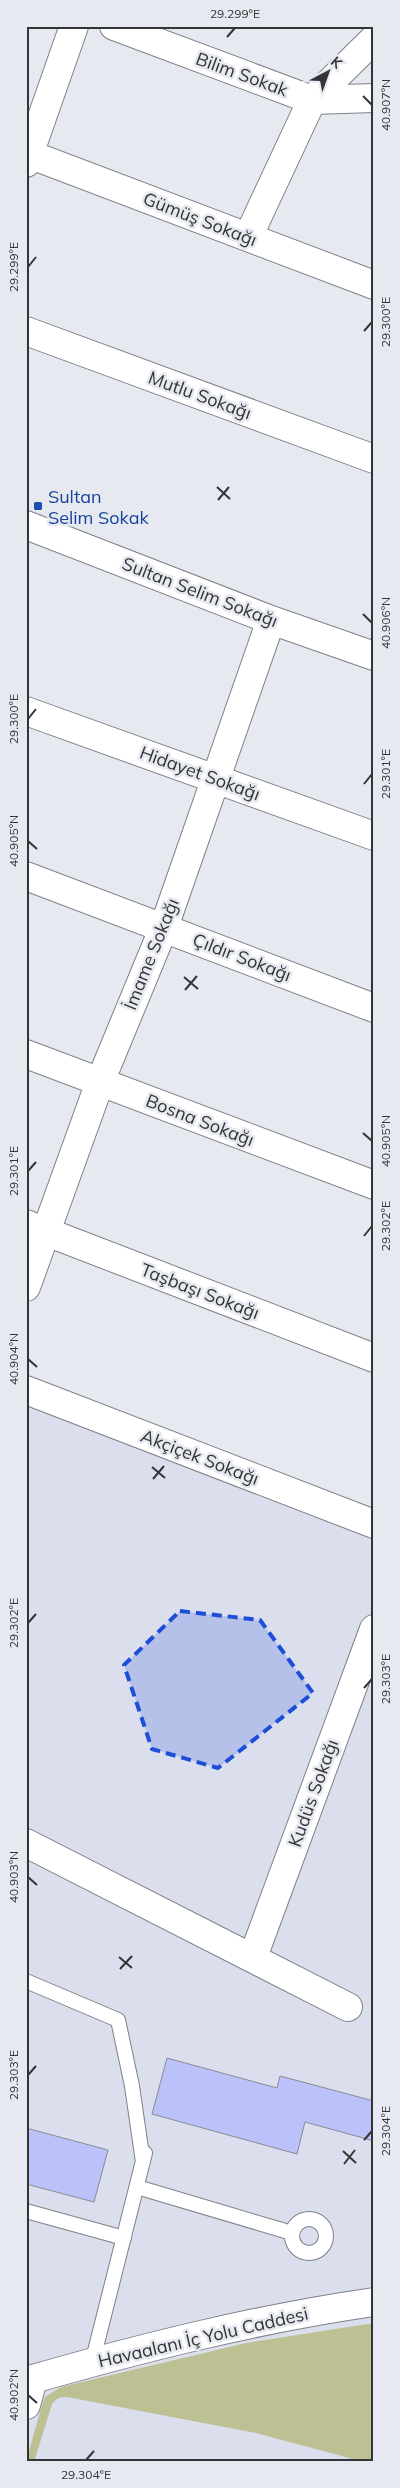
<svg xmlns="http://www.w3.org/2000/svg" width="400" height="2488" viewBox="0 0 400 2488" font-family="Mulish,sans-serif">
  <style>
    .built { fill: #dbdeed }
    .green { fill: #bdc093 }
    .building { fill: #bbc1f9; stroke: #8a8b93 }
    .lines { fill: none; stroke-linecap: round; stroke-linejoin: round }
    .lane-casing { stroke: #7f8188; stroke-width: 16 }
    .street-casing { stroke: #7f8188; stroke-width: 30 }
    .lane { stroke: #fff; stroke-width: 14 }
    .street { stroke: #fff; stroke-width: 28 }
    .marked { fill: #1d4ed8; fill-opacity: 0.2; stroke: #1d4ed8; stroke-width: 4; stroke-dasharray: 10 6; stroke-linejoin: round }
    .ticks { fill: none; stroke: #333437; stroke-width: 2 }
    .transit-dot { fill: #1a4fb4; stroke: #e7e9f1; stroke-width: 2 }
    .labels { text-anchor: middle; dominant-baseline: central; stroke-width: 5; stroke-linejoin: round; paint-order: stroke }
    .street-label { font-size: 18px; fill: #333437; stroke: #e7e9f1 }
    .transit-label { font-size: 18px; fill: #164399; stroke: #e7e9f1; text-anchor: start }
    .neatline { fill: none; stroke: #333437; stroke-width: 2 }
    .ticks-label { font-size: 12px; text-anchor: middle; fill: #333437 }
  </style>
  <rect width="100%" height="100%" fill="#e7e9f1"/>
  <path class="built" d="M26,1380l348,131v951h-348z"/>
  <path class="green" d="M374,2323v139h-10l-108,-29 -189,-36 -9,1 -6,6 -18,58h-8l16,-57 3,-8 16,-10 185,-44z"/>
  <path class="building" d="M167,2058l110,30 3,-12 94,25v40l-69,-19 -8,32 -145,-40z
    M26,2128l82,22 -14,52 -68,-18z"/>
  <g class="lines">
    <g class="lane-casing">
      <path id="lane" d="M26,1981l92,39 14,66 11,76
        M137,2187l155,46
        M26,2211l98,27
        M292 2236a17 17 0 1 1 34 0a17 17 0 1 1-34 0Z
        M92,2363l53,-210"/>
    </g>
    <g class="street-casing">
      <path id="street" d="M114,26l198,74 62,-2
        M26,153l348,132
        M26,163l48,-137
        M248,237l64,-137 62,-61
        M26,331l348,128
        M26,525l245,95 103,36
        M26,711l348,125
        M26,876l348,132
        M26,1054l348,131
        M26,1224l348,134
        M26,1287l74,-205 64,-155 107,-307
        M26,1390l348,134
        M26,1843l322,164
        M253,1957l121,-328
        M26,2381c115,-33 230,-62 348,-79
        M26,2405l7,-26"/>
    </g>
    <use href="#lane" class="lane"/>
    <use href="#street" class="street"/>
  </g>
  <path class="marked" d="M180,1611l80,9 53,73 -95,75 -66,-19 -28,-84z"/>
  <path class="ticks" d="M227,37l8,-9M363,96l9,9M28,267l8,-10M364,331l8,-9M217,487l13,12M218,500l11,-13M363,614l9,9M28,719l8,-10M364,784l8,-10M28,841l9,8M184,977l14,12M185,990l12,-14M363,1133l9,8M28,1171l8,-9M364,1236l8,-10M28,1359l9,8M152,1467l13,11M153,1479l11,-13M28,1623l8,-9M364,1688l8,-9M28,1877l9,8M119,1957l13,11M120,1969l12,-13M28,2075l8,-9M364,2140l8,-9M343,2151l13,12M344,2164l11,-14M28,2395l9,8M86,2460l8,-9"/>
  <rect class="transit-dot" x="33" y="501" width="10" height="10" rx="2.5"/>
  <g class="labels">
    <g class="street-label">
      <text transform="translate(242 74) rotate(20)">Bilim Sokak</text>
      <text transform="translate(200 219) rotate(21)">Gümüş Sokağı</text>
      <text transform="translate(200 395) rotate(20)">Mutlu Sokağı</text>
      <text transform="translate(200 592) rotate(21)">Sultan Selim Sokağı</text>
      <text transform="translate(200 773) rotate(20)">Hidayet Sokağı</text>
      <text transform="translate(151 954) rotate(-68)">İmame Sokağı</text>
      <text transform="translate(242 957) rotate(21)">Çıldır Sokağı</text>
      <text transform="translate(200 1120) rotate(21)">Bosna Sokağı</text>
      <text transform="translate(200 1291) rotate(21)">Taşbaşı Sokağı</text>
      <text transform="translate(200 1457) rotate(21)">Akçiçek Sokağı</text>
      <text transform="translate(313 1793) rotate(-70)">Kudüs Sokağı</text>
      <text transform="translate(203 2337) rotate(-13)">Havaalanı İç Yolu Caddesi</text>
    </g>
    <g class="transit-label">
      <text x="48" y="496">Sultan<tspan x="48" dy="21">Selim Sokak</tspan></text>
    </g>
  </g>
  <rect width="400" height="2488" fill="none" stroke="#e7e9f1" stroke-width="55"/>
  <g transform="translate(328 72) rotate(41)" stroke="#e7e9f1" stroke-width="4" paint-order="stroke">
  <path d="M0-4L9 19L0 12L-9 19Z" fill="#333437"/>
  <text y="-8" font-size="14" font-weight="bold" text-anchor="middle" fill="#333437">K</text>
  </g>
  <rect x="28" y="28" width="344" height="2432" class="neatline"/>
  <g class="ticks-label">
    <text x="235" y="18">29.299°E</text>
    <text transform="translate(386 105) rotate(-90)" y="4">40.907°N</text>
    <text transform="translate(14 267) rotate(-90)" y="4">29.299°E</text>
    <text transform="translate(386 322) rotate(-90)" y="4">29.300°E</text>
    <text transform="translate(386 623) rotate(-90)" y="4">40.906°N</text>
    <text transform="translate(14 719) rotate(-90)" y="4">29.300°E</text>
    <text transform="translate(386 774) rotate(-90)" y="4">29.301°E</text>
    <text transform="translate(14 841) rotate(-90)" y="4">40.905°N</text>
    <text transform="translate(386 1141) rotate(-90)" y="4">40.905°N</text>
    <text transform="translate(14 1171) rotate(-90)" y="4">29.301°E</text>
    <text transform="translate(386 1226) rotate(-90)" y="4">29.302°E</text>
    <text transform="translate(14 1359) rotate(-90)" y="4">40.904°N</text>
    <text transform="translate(14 1623) rotate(-90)" y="4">29.302°E</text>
    <text transform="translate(386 1679) rotate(-90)" y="4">29.303°E</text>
    <text transform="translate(14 1877) rotate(-90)" y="4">40.903°N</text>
    <text transform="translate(14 2075) rotate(-90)" y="4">29.303°E</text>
    <text transform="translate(386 2131) rotate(-90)" y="4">29.304°E</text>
    <text transform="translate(14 2395) rotate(-90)" y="4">40.902°N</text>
    <text x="86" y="2479">29.304°E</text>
  </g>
</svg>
